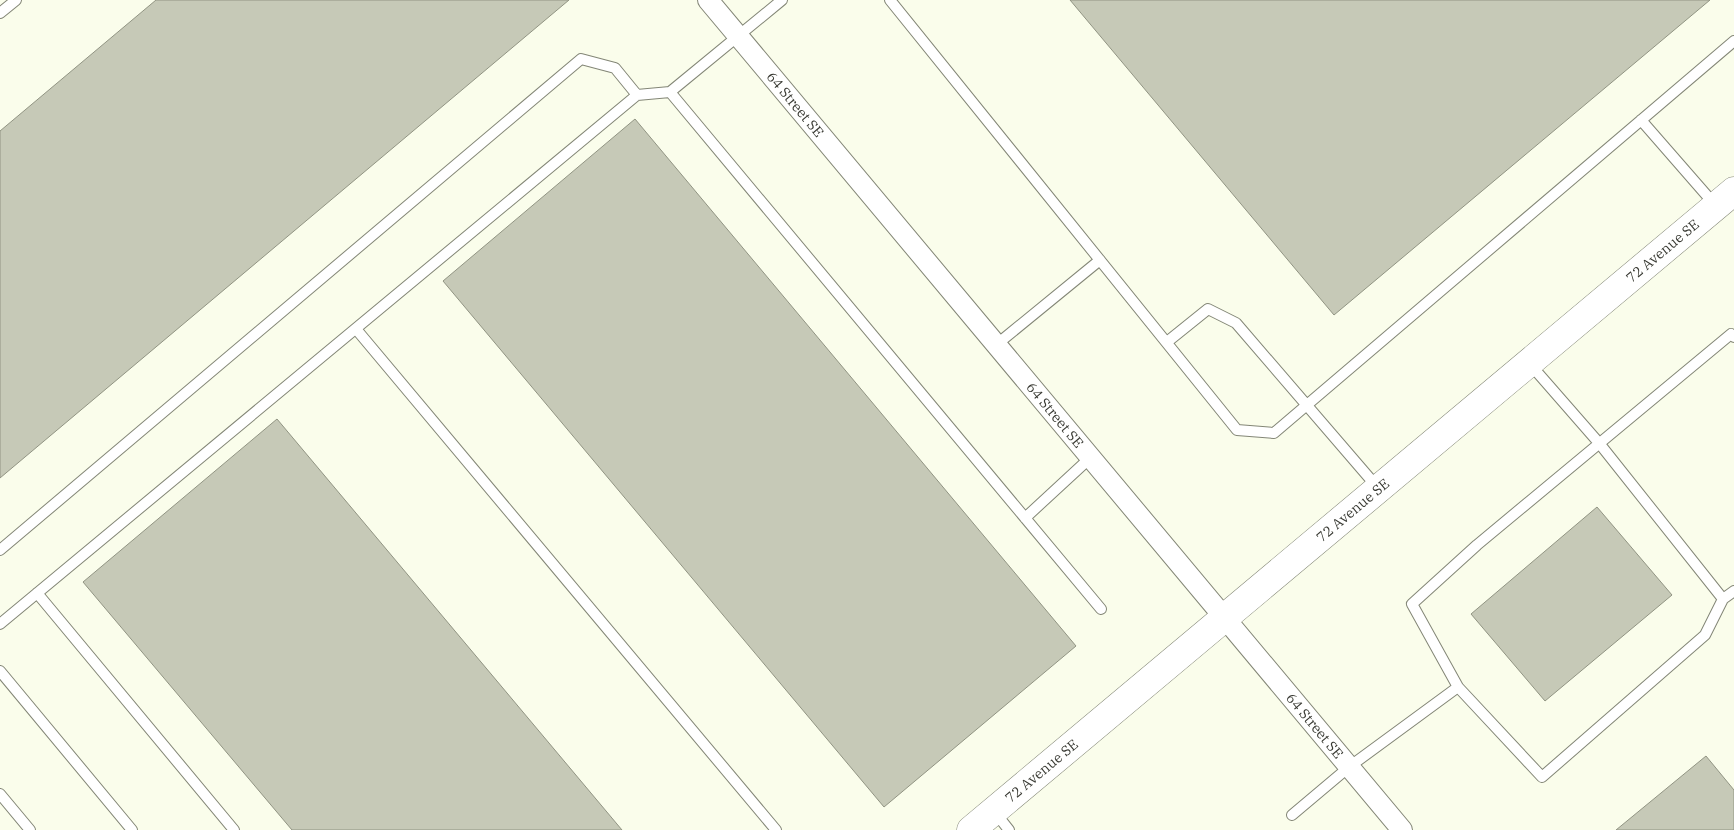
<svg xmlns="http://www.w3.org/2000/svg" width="1734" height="830" viewBox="0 0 1734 830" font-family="'IBM Plex Serif',serif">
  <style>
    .building { fill: #c6c9b7; stroke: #919483 }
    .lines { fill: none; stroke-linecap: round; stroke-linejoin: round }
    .lane-casing { stroke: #838676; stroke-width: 12 }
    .street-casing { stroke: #838676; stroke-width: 22 }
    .secondary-casing { stroke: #838676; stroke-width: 29 }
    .lane { stroke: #fff; stroke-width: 10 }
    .street { stroke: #fff; stroke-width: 20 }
    .secondary { stroke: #fff; stroke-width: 28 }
    .labels { text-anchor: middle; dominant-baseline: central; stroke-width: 4; stroke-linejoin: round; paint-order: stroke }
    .street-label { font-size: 14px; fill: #383932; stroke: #fff }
  </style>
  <rect width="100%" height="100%" fill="#fafdeb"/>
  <path class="building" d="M156,0h413l-569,478v-347z
    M1070,0h640l-376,315z
    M635,119l441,527 -192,161 -441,-526z
    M277,419l345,411h-330l-209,-248z
    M1597,507l75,88 -127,106 -74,-87z
    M1706,756l28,34v40h-118z"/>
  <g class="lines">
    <g class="lane-casing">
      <path id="lane" d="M890,0l347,430 37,3 460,-392
        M0,13l16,-13
        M670,92l431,517
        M1641,120l75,86
        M356,329l420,501
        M1167,342l41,-33 28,14 142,165
        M996,345l104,-85
        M1025,518l65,-60
        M0,550l581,-491 34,9 22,27
        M37,593l197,237
        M1723,599l11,-8
        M0,624l637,-529 33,-3 112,-92
        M0,671l132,159
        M1458,687l84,90 163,-142 18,-36 -124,-156 -69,-79
        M0,794l30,36
        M994,811l15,19
        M1292,815l57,-48 109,-80 -46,-83 65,-59 254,-211 3,3"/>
    </g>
    <g class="street-casing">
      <g id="street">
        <path id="s1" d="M708,0l694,830"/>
      </g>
    </g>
    <g class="secondary-casing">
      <g id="secondary">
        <path id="s2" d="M971,830l763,-639"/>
      </g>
    </g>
    <use href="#lane" class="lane"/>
    <use href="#street" class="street"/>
    <use href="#secondary" class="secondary"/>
  </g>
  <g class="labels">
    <g class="street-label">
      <text stroke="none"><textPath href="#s1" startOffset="136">64 Street SE</textPath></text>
      <text stroke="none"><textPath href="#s2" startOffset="902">72 Avenue SE</textPath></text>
      <text stroke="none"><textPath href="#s1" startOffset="541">64 Street SE</textPath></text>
      <text stroke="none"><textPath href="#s2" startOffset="498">72 Avenue SE</textPath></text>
      <text stroke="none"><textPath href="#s1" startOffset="946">64 Street SE</textPath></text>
      <text stroke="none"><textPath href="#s2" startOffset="92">72 Avenue SE</textPath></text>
    </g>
  </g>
</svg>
